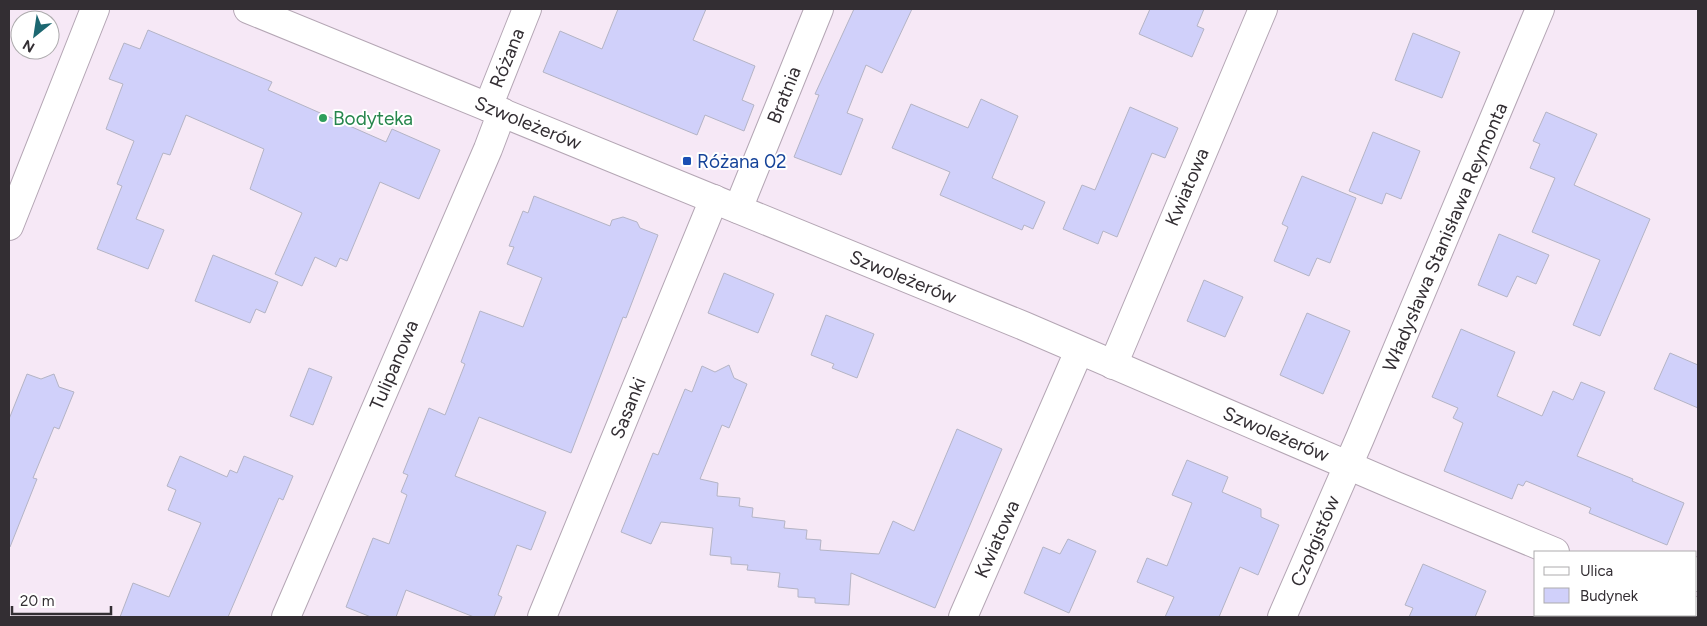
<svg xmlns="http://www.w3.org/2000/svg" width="1707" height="626" viewBox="0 0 1707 626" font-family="Figtree,sans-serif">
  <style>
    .building { fill: #d0d0fa; stroke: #b4b4c5 }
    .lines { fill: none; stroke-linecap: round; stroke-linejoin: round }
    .street-casing { stroke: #b4a6b4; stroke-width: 30 }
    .secondary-casing { stroke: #b4a6b4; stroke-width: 30 }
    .street { stroke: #fff; stroke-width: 28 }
    .secondary { stroke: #fff; stroke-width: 28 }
    .leisure-dot { fill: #2e9e5b; stroke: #fff; stroke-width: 2 }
    .transit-dot { fill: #1a4fb4; stroke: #fff; stroke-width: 2 }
    .labels { text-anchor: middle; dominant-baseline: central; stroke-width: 4; stroke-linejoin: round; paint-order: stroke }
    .street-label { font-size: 19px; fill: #332e33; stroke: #fff }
    .leisure-label { font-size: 19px; fill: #27864d; stroke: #fff; text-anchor: start }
    .transit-label { font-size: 19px; fill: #164399; stroke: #fff; text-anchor: start }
  </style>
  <rect width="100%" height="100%" fill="#f6e8f6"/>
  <path class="building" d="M618,9h88l-13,31 62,26 -13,34 12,5 -10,26 -39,-16 -8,20 -154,-63 17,-41 42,18z
    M854,9h58l-30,64 -16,-8 -19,48 16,6 -22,56 -47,-18 25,-62 -4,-1z
    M1150,9h54l-7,17 7,3 -12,28 -53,-23z
    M148,30l124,52 -4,8 118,52 6,-13 48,21 -21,49 -39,-17 -33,79 -7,-3 -4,9 -21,-10 -13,29 -27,-12 27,-61 -52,-24 14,-40 -78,-34 -16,40 -7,-2 -27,66 28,11 -16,39 -51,-20 25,-63 -5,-2 17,-43 -28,-12 17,-45 -14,-5 15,-36 16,6z
    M1413,33l47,19 -18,46 -47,-18z
    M981,99l37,17 -26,62 53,24 -12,27 -9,-4 -2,5 -82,-35 10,-23 -58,-24 19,-44 57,24z
    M1130,107l48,21 -13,30 -13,-5 -35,84 -14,-6 -5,13 -35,-15 19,-44 13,5z
    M1546,112l51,22 -23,51 76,34 -50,117 -27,-11 27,-65 -68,-28 23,-54 -25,-10 10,-24 -7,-3z
    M1373,132l47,19 -19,48 -15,-6 -4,11 -33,-13z
    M1302,176l54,22 -26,65 -13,-5 -8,18 -35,-15 14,-34 -6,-3z
    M534,196l76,30 2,-6 11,-3 14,5 3,6 18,7 -32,83 -3,-1 -52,136 -92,-36 -24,59 91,36 -15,38 -14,-5 -19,50 4,2 -8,20h-20l-68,-27 -10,27h-25l-25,-10 27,-69 16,6 18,-49 -6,-3 7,-17 -5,-2 26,-65 16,7 20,-51 -4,-2 19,-51 43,16 19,-49 -35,-14 7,-17 -5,-1 14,-35 5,2z
    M1499,234l50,21 -13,29 -19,-8 -10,21 -29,-12z
    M213,255l65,27 -13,31 -9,-4 -6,14 -55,-22z
    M724,273l50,21 -16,39 -50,-20z
    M1204,280l39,17 -18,40 -38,-16z
    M1307,313l43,18 -27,63 -43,-19z
    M826,315l48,19 -17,44 -25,-10 2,-4 -23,-9z
    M1461,329l54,23 -18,44 45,20 11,-25 20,9 8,-18 24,10 -28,64 56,23 -1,2 52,22 -17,42 -78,-32 2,-5 -65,-27 -3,5 -5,-2 -6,15 -68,-28 19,-48 -10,-5 5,-10 -26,-11z
    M1670,353l28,12v43l-44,-19z
    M729,365l5,13 13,6 -18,44 -7,-3 -22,54 18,4 -1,13 23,2 -1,8 14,2 -1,9 33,4 -1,7 23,2 -1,9 15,1 -1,10 59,4 14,-33 21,10 43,-102 45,20 -67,159 -84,-35 -2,32 -34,-2v-5l-17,-1v-8l-20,-2 2,-14 -33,-3 1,-5 -17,-1v-7l-21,-2 3,-27 -52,-6 -10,22 -30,-12 32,-79 5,2 27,-66 7,3 10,-26 13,6z
    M309,368l23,9 -19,48 -23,-9z
    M27,374l14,5 13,-5 5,13 15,5 -15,37 -5,-2 -21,51 4,1 -27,68h-1v-128z
    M180,456l47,21 3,-7 7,3 7,-17 49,20 -10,24 -4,-2 -51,119h-108l13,-34 36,14 32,-74 -33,-13 8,-20 -9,-4z
    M1187,460l41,17 -6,15 39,17v8l18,8 -21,50 -18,-8 -21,50h-54l9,-20 -37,-15 10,-24 20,8 25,-63 -20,-8z
    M1068,539l28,12 -27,62 -45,-20 19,-46 17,7z
    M1423,564l63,27 -11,26h-66l4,-9 -8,-3z"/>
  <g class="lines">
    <g class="street-casing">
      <path id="street" d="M488,107l39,-98
        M738,209l81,-200
        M9,226l86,-217
        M1113,365l150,-356
        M1696,577l2,-6
        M286,617l202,-468 14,-37
        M542,617l172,-418
        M1282,617l78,-179 180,-429
        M1641,617l1,-2"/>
    </g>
    <g class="secondary-casing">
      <path id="secondary" d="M248,9l776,317 372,160 159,66
        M1696,611l2,1
        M963,617l116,-266"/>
    </g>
    <use href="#street" class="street"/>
    <use href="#secondary" class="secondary"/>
  </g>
  <circle class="leisure-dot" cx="323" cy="118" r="5"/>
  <rect class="transit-dot" x="682" y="156" width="10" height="10" rx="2.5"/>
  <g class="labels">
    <g class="street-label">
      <text transform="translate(507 58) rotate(-68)">Różana</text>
      <text transform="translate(784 95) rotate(-68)">Bratnia</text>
      <text transform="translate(528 123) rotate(22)">Szwoleżerów</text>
      <text transform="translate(1187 187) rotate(-67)">Kwiatowa</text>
      <text transform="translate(1445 237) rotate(-67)">Władysława Stanisława Reymonta</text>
      <text transform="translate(903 277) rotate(22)">Szwoleżerów</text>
      <text transform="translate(394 365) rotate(-67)">Tulipanowa</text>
      <text transform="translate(628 408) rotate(-68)">Sasanki</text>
      <text transform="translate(1276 434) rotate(23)">Szwoleżerów</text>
      <text transform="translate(997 539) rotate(-66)">Kwiatowa</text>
      <text transform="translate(1315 541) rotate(-67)">Czołgistów</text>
    </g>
    <g class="leisure-label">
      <text x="333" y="118">Bodyteka</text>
    </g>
    <g class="transit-label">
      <text x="697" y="161">Różana 02</text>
    </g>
  </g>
  <rect width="1707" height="626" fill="none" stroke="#332e33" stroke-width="20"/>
  <rect x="1534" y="551" width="162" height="65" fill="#ffffff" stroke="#adabad"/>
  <rect x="1544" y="567" width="25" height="8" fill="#ffffff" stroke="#adabad"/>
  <text x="1580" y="576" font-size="15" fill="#332e33">Ulica</text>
  <rect x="1544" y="588" width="25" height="15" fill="#d0d0fa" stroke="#adabad"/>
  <text x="1580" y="601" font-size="15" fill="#332e33">Budynek</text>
  <g transform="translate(35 35) rotate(210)"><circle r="24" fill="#ffffff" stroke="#adabad"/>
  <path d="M0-4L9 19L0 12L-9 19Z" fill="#1c6771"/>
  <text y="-8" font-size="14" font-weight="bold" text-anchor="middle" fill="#332e33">N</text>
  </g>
  <path d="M12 606v8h99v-8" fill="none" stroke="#332e33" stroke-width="2.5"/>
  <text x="20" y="606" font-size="15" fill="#332e33" stroke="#ffffff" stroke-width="4" paint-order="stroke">20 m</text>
</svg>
